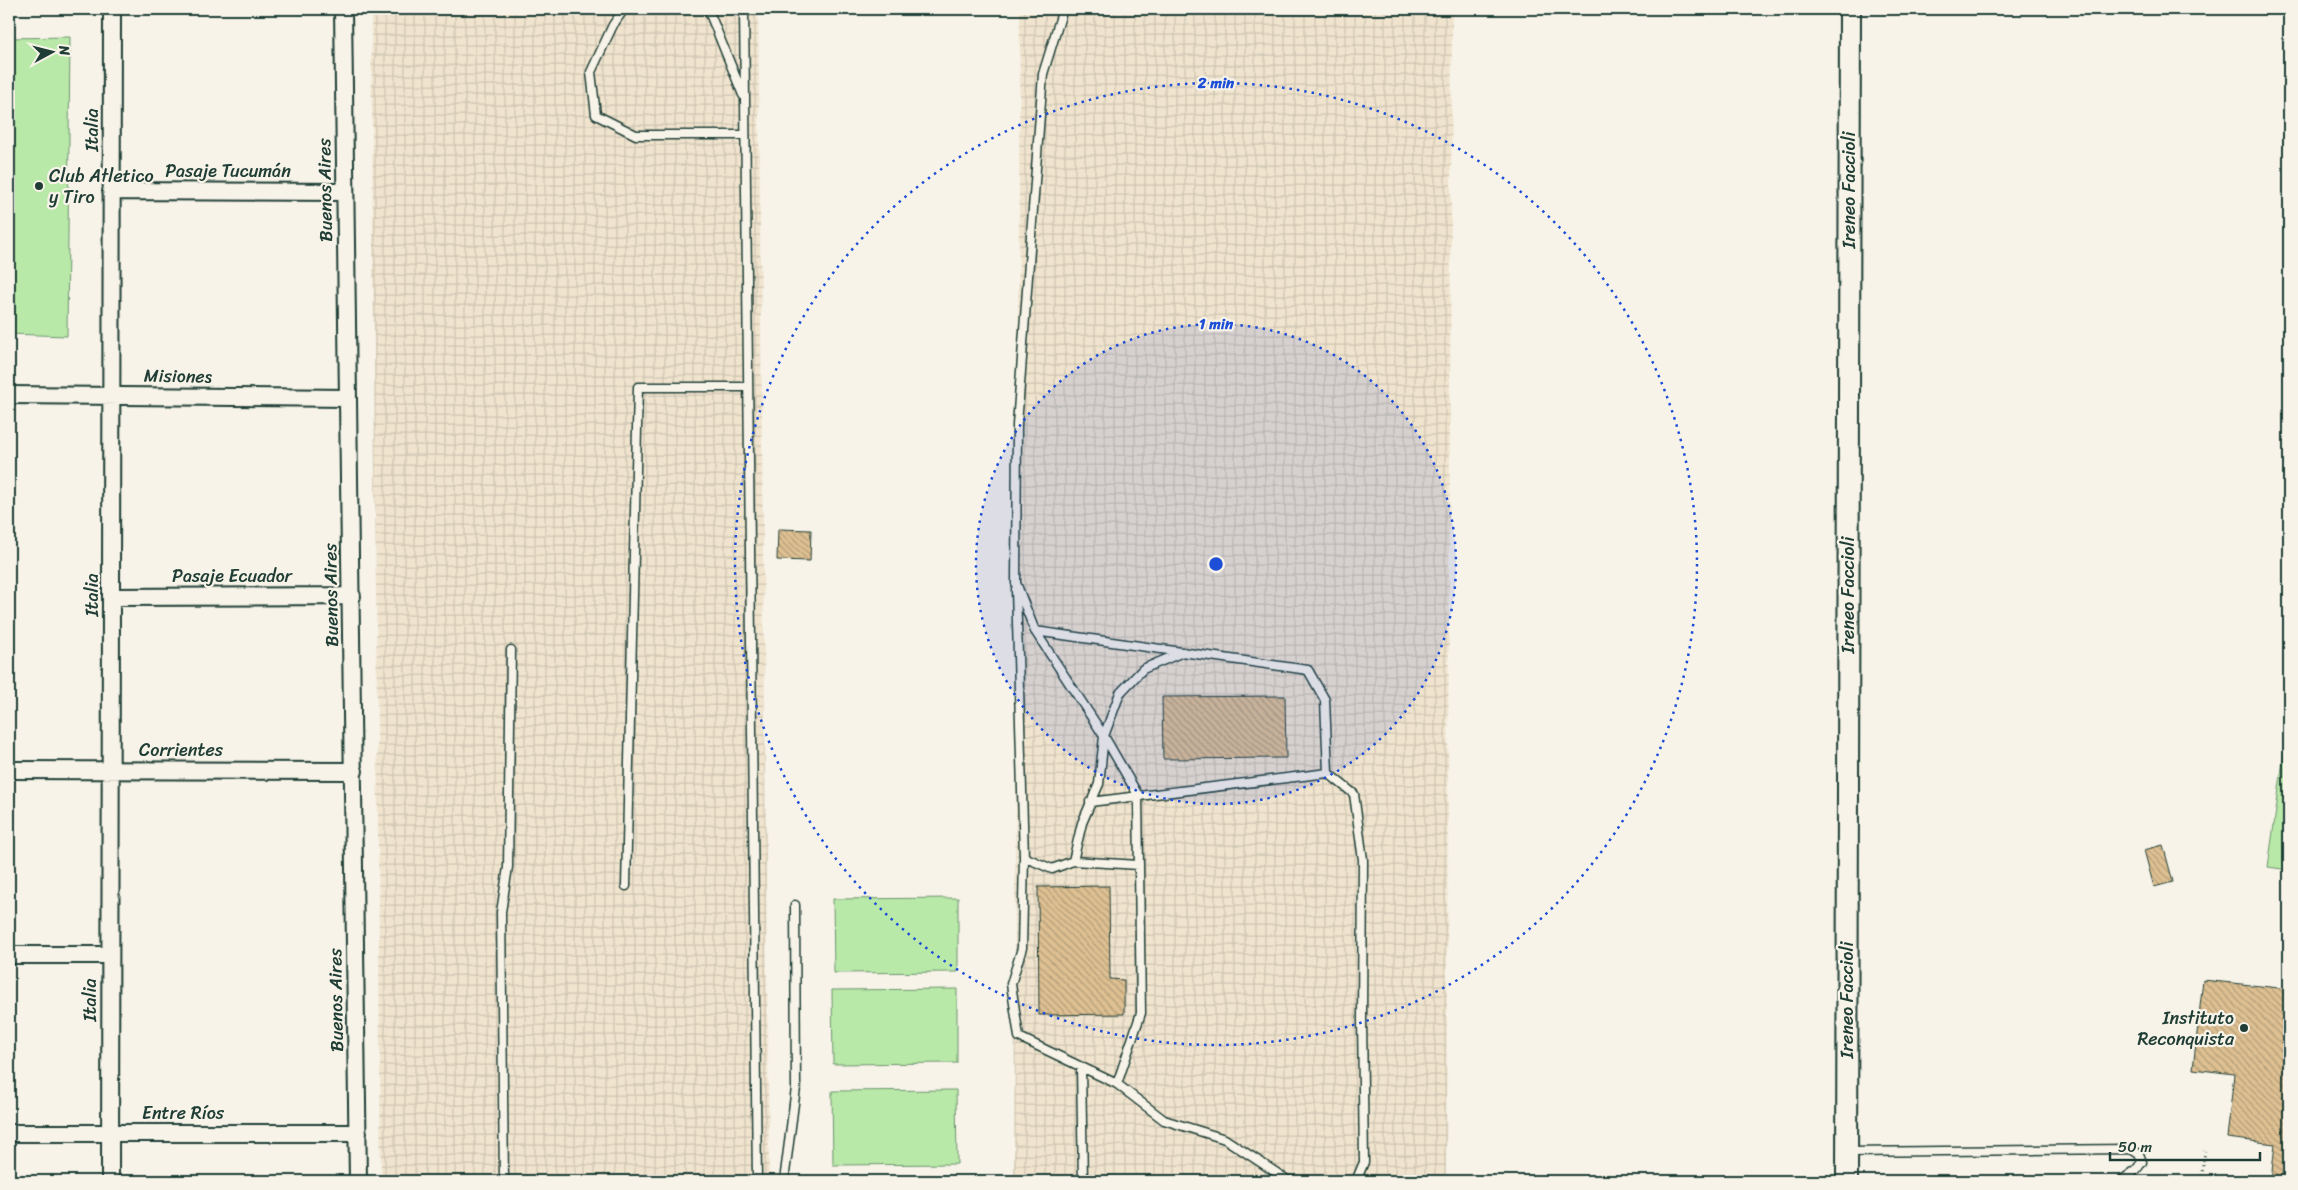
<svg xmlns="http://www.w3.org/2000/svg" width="2298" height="1190" viewBox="0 0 2298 1190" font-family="Sriracha,sans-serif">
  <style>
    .industrial { fill: url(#industrial-grid) }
    .grass { fill: #b9e9a8; stroke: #6c936e }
    .building { fill: url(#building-back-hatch); stroke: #1f3d34 }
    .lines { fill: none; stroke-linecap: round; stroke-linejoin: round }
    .service-casing { stroke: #1f3d34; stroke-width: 11 }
    .minor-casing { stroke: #1f3d34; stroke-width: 20 }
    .tertiary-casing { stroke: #1f3d34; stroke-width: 24 }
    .path { stroke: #1f3d34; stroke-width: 3; stroke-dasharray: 1 4; stroke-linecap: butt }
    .service { stroke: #f7f3e8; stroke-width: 8 }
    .minor { stroke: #f7f3e8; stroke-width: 16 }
    .tertiary { stroke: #f7f3e8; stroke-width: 20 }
    .ring { fill: none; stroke: #1d4ed8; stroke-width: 2.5; stroke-dasharray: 2.5 5 }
    .poi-dot { fill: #1f3d34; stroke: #f7f3e8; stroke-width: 2 }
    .labels { text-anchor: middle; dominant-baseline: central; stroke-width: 4.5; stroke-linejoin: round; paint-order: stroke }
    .street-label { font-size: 18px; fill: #1f3d34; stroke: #f7f3e8 }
    .poi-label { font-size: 18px; fill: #1f3d34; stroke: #f7f3e8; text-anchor: start }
    .centre { fill: #1d4ed8; stroke: #f7f3e8; stroke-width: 2.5 }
    .ring-label { font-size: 15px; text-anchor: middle; font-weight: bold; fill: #1d4ed8; stroke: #f7f3e8; stroke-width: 4.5; stroke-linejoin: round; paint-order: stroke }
  </style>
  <defs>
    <pattern id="industrial-grid" width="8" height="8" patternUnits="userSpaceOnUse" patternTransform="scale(1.25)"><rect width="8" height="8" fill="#f0e4ce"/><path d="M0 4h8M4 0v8" fill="none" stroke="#cdc4b2"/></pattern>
    <pattern id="building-back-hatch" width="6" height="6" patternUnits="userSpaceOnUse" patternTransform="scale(1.25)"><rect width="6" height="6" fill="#dec092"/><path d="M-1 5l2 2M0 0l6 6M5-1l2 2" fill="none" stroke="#b39d78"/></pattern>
  </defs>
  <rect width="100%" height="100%" fill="#f7f3e8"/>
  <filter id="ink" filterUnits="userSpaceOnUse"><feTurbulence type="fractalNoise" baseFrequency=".02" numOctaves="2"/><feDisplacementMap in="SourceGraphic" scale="10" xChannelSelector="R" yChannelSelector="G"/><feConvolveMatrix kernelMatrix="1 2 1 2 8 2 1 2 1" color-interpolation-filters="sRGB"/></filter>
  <g filter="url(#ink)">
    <path class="industrial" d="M371,9h387l11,1172h-388z
      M1020,9h432l-6,1172h-432z"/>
    <path class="grass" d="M70,37l-3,299 -58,-2v-296z
      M2289,718v152l-21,-3z
      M958,898v74l-124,1 -1,-74z
      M957,989v74l-124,1 -1,-74z
      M956,1090l1,74 -124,1 -1,-74z"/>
    <path class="building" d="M778,529l33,1 -1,31 -33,-1z
      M1285,696l1,62 -123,1 -1,-62z
      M2163,845l10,37 -19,5 -10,-37z
      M1109,886l1,93 14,1v34l-85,1 -1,-128z
      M2203,980l86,9v192h-18l4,-37 -48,-6 7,-64 -41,-5z"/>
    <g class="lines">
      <g class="service-casing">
        <path id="service" d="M624,9l-11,16 -22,47 5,43 40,20h109
          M708,9l35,86
          M744,9l13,1172
          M1063,9l-20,65 -26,351 -1,158 19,48 69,105 34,59 3,218 -24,71 47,36 61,19 64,42
          M1016,589l8,268 28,12 21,-8 9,-38 17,-39 5,-48 16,-43 23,-24 40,-17
          M1035,631l273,39 17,30 3,73 26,21 9,66 -1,159 2,143 -8,19
          M1090,802l238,-29
          M1024,857l-2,91 -11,36 8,53 98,47
          M1073,861l66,4
          M626,886l12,-499h110
          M1081,1067l2,114
          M1847,1152l284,-3 8,5 3,8 -6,8 -15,11
          M504,1181l-3,-269 7,-45 3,-217
          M784,1181l12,-93 -1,-183"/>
      </g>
      <g class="minor-casing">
        <path id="minor" d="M343,9l15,1172
          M111,191l234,1
          M9,395l338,3
          M112,597l240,-1
          M9,770l345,1
          M9,955h101
          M9,1133h349
          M110,1181l2,-1172"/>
      </g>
      <g class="tertiary-casing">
        <path id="tertiary" d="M1847,1181l3,-1172"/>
      </g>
      <path class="path" d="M2201,1181l4,-30"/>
      <use href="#service" class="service"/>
      <use href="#minor" class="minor"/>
      <use href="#tertiary" class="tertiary"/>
    </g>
  </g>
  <circle cx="1216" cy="564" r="240" fill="#1d4ed8" fill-opacity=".12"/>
  <g class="ring">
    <circle cx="1216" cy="564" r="240"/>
    <circle cx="1216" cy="564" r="481"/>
  </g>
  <g class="poi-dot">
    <circle cx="39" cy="186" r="5"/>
    <circle cx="2244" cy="1028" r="5"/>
  </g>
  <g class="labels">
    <g class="street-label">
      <text transform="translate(92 130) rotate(-90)">Italia</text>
      <text x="228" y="171">Pasaje Tucumán</text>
      <text transform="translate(325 190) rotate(-91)">Buenos Aires</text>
      <text transform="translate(1849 190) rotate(-90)">Ireneo Faccioli</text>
      <text transform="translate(178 376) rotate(1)">Misiones</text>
      <text x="232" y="576">Pasaje Ecuador</text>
      <text transform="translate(92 595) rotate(-90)">Italia</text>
      <text transform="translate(331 595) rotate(-91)">Buenos Aires</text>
      <text transform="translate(1848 595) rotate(-90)">Ireneo Faccioli</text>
      <text x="181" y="750">Corrientes</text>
      <text transform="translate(90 1000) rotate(-90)">Italia</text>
      <text transform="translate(336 1000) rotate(-91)">Buenos Aires</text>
      <text transform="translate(1847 1000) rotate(-90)">Ireneo Faccioli</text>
      <text x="183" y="1113">Entre Ríos</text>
    </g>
    <g class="poi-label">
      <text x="49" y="176">Club Atletico<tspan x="49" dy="21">y Tiro</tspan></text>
      <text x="2234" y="1018" text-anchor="end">Instituto<tspan x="2234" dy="21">Reconquista</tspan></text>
    </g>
  </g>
  <circle cx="1216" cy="564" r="8" class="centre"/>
  <g class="ring-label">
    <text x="1216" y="88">2 min</text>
    <text x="1216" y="329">1 min</text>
  </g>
  <rect width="2298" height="1190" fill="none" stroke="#f7f3e8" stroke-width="30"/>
  <rect x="15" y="15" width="2268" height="1160" fill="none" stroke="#1f3d34" stroke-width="2" filter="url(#ink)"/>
  <g transform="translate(52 52) rotate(83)" stroke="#f7f3e8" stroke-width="4" paint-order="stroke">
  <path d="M0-4L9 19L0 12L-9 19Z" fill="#1f3d34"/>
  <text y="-8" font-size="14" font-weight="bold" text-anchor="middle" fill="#1f3d34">N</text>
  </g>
  <path d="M2110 1152v8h150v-8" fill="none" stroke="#1f3d34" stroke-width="2.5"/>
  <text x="2118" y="1152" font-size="15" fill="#1f3d34" stroke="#f7f3e8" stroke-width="4" paint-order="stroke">50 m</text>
</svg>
